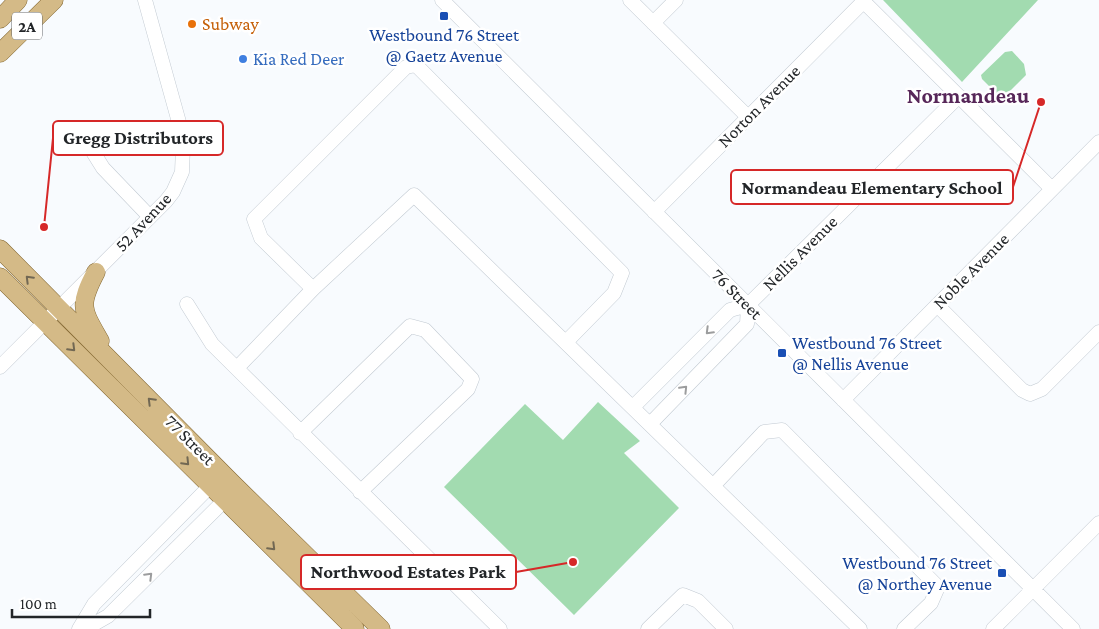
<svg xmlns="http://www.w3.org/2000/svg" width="1099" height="629" viewBox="0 0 1099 629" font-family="'Crimson Pro',serif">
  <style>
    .green { fill: #a2dbb0 }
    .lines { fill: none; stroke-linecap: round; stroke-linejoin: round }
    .minor-casing { stroke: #c2cad2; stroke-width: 15 }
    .major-casing { stroke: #846832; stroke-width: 19 }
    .minor { stroke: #fff; stroke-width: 14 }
    .major { stroke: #d4ba87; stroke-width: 18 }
    .oneway { stroke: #726853 }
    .oneway2 { stroke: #9c9d9e }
    .transit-dot { fill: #1a4fb4; stroke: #fff; stroke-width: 2 }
    .food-dot { fill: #e8710a; stroke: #fff; stroke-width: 2 }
    .shop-dot { fill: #3f7fe0; stroke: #fff; stroke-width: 2 }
    .labels { text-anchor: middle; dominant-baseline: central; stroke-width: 5; stroke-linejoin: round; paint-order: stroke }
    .shield { fill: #fff; stroke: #646668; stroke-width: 1 }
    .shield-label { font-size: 16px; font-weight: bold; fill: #222528 }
    .food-label { font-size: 18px; fill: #c56008; stroke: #fff; text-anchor: start }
    .transit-label { font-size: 18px; fill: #164399; stroke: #fff }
    .shop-label { font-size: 18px; fill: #366cbe; stroke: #fff; text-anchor: start }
    .street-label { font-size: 18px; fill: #222528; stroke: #fff }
    .district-label { font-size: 22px; font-weight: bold; fill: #572759; stroke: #fff }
    .leader { fill: none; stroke: #d62828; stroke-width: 2 }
    .callout-dot { fill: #d62828; stroke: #fff; stroke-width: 2 }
    .callout { fill: #fff; stroke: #d62828; stroke-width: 2 }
    .callout-label { font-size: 19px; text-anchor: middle; font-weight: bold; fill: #222528 }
  </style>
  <rect width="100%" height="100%" fill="#f8fbfe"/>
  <path class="green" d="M883,0h155l-76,82z
    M1012,51l12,13 2,11 -24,24 -20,-20 -1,-4 24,-23z
    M598,402l42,39 -16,12 55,55 -105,107 -130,-128 81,-83 38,36z"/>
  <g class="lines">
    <g class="minor-casing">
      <path id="minor" d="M442,0l631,629
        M630,0l118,117
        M863,1l189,188
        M653,23l23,-23
        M78,128l25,40 47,49
        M654,212l211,-212
        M313,289l-52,-51 -7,-19 152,-152 10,-2 206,208 -8,20 -48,49
        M187,304l25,40 288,285
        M748,305l211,-209
        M937,305l85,85 8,4 12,-5 57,-57
        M0,367l166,-166 7,-9 9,-20 1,-25 -1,-14 -37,-133
        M237,368l76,-79 101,-94 446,434
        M843,400l256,-258
        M633,407l97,-97 18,-5
        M650,424l97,-100 1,-19
        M300,433l110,-107 15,4 47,49 -4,10 -108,103
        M713,486l51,-54 18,-2 156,157 -7,16 -27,26
        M79,629l15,-25 123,-125
        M85,629l23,-13 123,-122
        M648,629l35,-34 15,6 28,28
        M993,629l106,-106"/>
    </g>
    <g class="major-casing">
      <path id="major" d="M0,19l18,-19
        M0,53l54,-53
        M0,249l231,233 150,147
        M96,272c-18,34 -14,37 4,69
        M0,277l355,352"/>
    </g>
    <use href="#minor" class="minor"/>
    <use href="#major" class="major"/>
  </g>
  <defs><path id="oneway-chevron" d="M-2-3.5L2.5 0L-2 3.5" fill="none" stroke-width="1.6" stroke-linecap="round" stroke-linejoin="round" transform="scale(1.25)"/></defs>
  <g class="oneway">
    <use href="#oneway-chevron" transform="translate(29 279) rotate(-135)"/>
    <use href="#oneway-chevron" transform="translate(72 348) rotate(45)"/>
    <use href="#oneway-chevron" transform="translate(151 401) rotate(-135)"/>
    <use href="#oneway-chevron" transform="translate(186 462) rotate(46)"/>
    <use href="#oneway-chevron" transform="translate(272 547) rotate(45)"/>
  </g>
  <g class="oneway2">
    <use href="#oneway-chevron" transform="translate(709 331) rotate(135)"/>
    <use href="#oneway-chevron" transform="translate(684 389) rotate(-46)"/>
    <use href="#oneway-chevron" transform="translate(149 576) rotate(-45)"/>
  </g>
  <g class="transit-dot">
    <rect x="439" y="11" width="10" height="10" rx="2.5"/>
    <rect x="777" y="348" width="10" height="10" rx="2.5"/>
    <rect x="997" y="568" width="10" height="10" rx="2.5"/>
  </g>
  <circle class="food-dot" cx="192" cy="24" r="5"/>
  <circle class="shop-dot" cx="243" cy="59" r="5"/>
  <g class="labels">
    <rect class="shield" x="12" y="12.5" width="30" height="27" rx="4"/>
    <g class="shield-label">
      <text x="27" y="26">2A</text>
    </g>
    <g class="food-label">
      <text x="202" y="24">Subway</text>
    </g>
    <g class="transit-label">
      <text x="444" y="35">Westbound 76 Street<tspan x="444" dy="21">@ Gaetz Avenue</tspan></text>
      <text x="792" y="343" text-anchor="start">Westbound 76 Street<tspan x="792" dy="21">@ Nellis Avenue</tspan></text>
      <text x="992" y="563" text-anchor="end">Westbound 76 Street<tspan x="992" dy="21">@ Northey Avenue</tspan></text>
    </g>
    <g class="shop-label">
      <text x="253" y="59">Kia Red Deer</text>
    </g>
    <g class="street-label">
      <text transform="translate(759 106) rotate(-45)">Norton Avenue</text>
      <text transform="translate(143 222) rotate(-47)">52 Avenue</text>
      <text transform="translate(800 253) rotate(-45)">Nellis Avenue</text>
      <text transform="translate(971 271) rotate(-45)">Noble Avenue</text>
      <text transform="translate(737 294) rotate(45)">76 Street</text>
      <text transform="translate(190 440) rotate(45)">77 Street</text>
    </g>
    <g class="district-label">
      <text x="968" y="95">Normandeau</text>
    </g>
  </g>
  <path class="leader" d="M44 227L53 138M1041 102L1013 187M573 562L516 572"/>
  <g class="callout-dot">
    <circle cx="44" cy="227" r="5"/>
    <circle cx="1041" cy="102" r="5"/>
    <circle cx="573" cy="562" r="5"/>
  </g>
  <g class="callout">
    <rect x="53" y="121" width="170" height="34" rx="5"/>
    <rect x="731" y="170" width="282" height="34" rx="5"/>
    <rect x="301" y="555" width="215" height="34" rx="5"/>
  </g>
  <g class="callout-label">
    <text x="138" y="144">Gregg Distributors</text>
    <text x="872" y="194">Normandeau Elementary School</text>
    <text x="408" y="578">Northwood Estates Park</text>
  </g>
  <path d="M12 609v8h138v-8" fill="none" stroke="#222528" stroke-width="2.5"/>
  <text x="20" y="609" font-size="15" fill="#222528" stroke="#ffffff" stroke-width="4" paint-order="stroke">100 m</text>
</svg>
